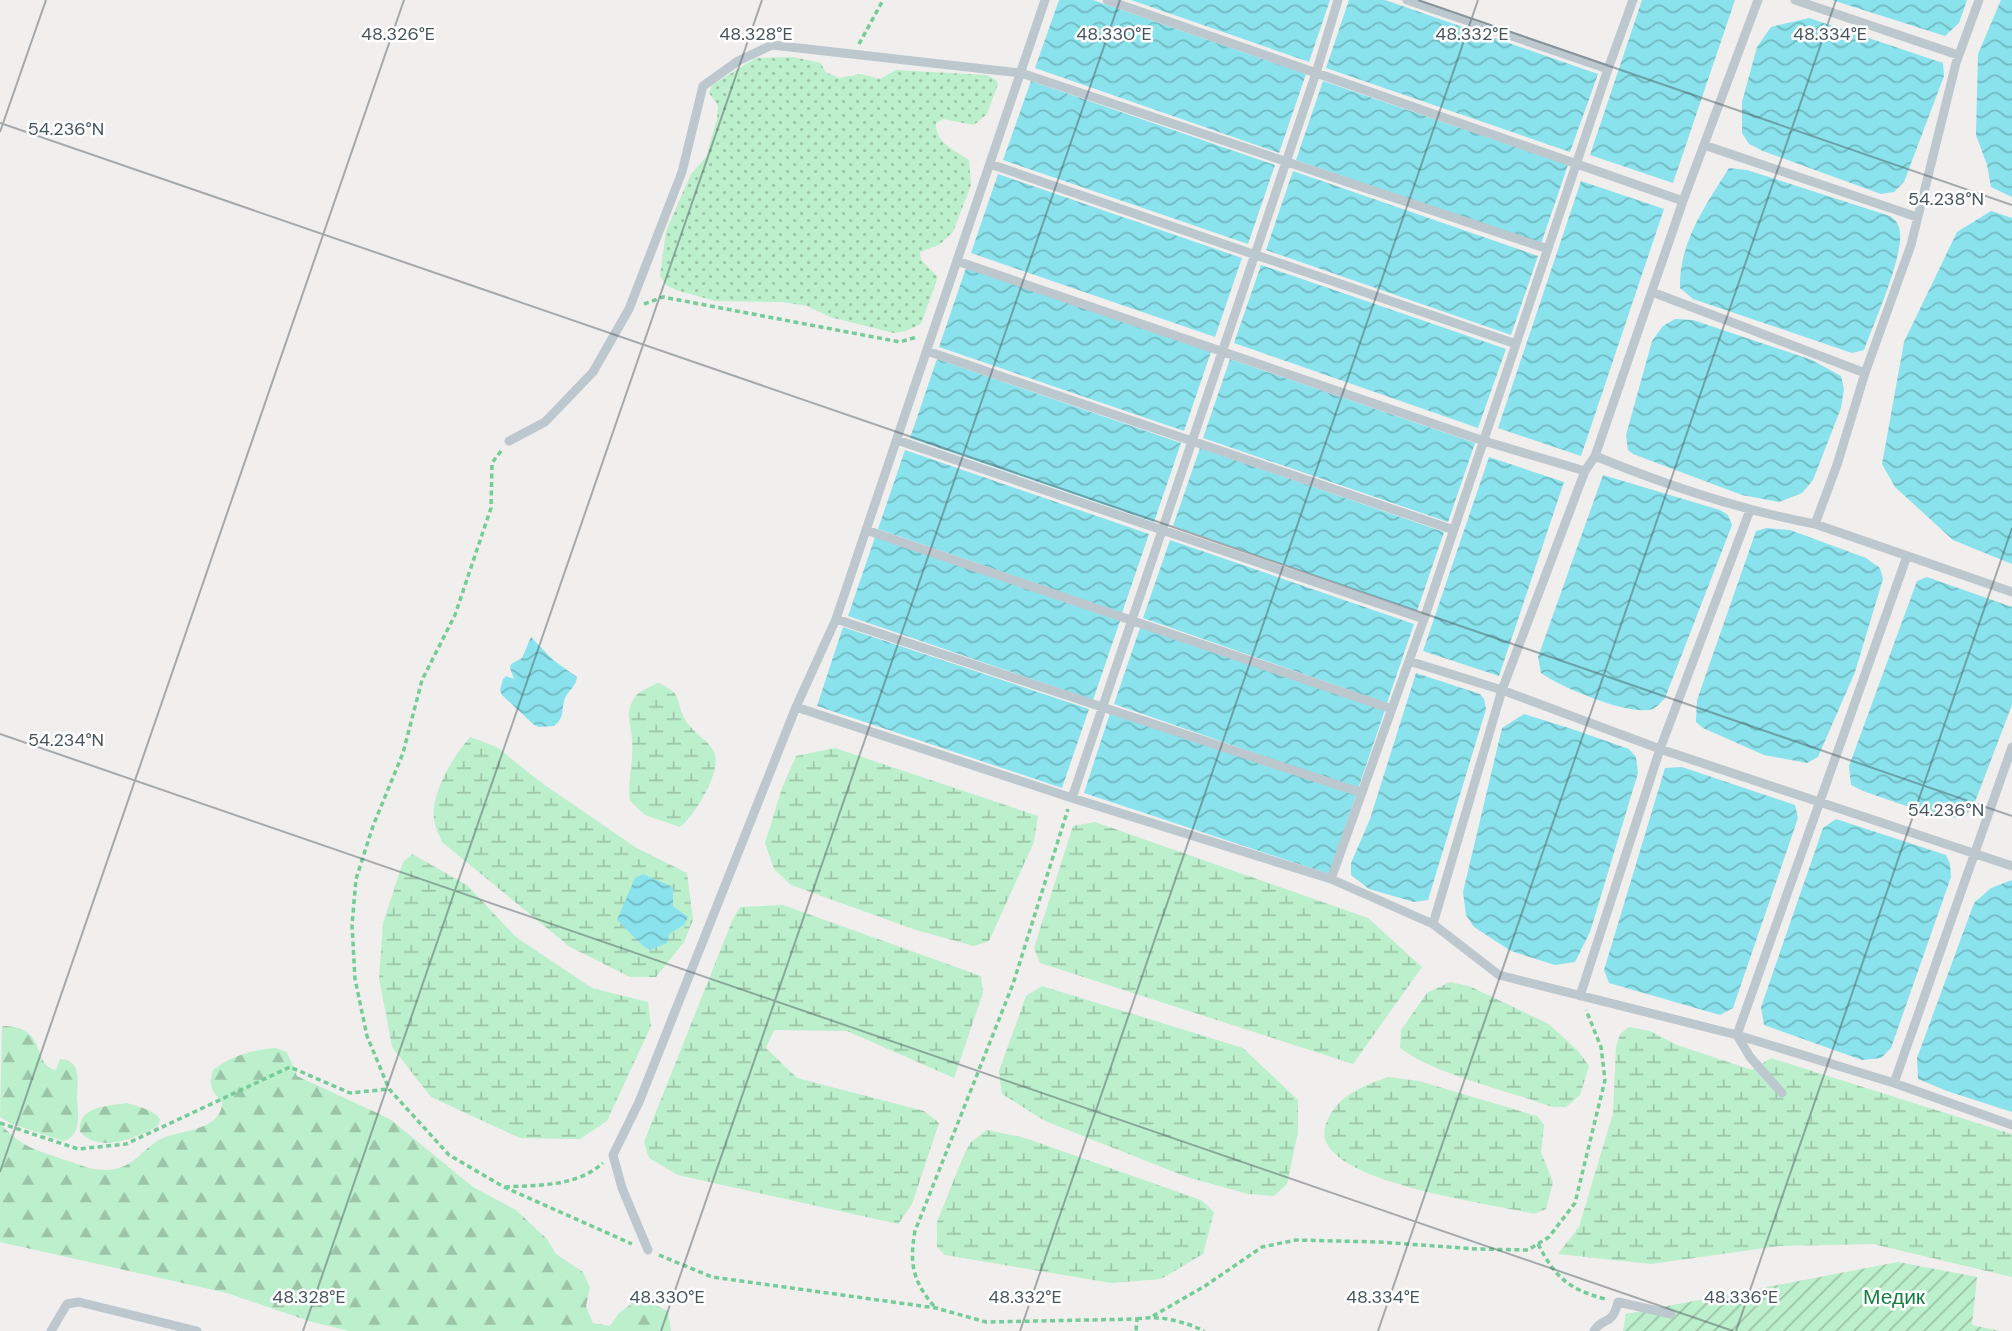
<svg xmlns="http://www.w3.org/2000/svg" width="2012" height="1331" viewBox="0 0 2012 1331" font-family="'DM Sans',sans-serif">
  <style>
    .grass { fill: url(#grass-dots) }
    .forest { fill: url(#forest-firs) }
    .wetland { fill: url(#wetland-marsh) }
    .garden { fill: url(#garden-furrows) }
    .water { fill: url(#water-waves) }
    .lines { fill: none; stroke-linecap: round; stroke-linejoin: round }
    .path { stroke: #74cd98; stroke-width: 3.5; stroke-dasharray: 5 3.5; stroke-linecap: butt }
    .service { stroke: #bcc7ce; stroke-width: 9 }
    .ticks { fill: none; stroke: #46545c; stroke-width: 2; stroke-opacity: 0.45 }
    .labels { text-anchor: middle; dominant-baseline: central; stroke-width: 5; stroke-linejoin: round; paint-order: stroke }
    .park-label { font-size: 21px; fill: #167e3f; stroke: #fff }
    .ticks-label { font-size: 18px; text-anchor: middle; fill: #46545c; stroke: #fff; stroke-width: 5; stroke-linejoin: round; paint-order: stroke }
  </style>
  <defs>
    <pattern id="grass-dots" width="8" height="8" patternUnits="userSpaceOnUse" patternTransform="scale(1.75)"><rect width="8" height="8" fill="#bcefcb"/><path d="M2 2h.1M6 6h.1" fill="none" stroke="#9bc4a8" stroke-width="1.8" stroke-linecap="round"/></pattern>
    <pattern id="forest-firs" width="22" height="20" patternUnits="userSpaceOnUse" patternTransform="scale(1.75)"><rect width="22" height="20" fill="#bcefcb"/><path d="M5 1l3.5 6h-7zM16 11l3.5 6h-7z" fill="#9bc4a8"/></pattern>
    <pattern id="wetland-marsh" width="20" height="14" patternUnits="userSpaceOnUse" patternTransform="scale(1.75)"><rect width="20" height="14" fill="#bcefcb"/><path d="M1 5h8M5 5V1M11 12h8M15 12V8" fill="none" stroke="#9bc4a8"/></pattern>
    <pattern id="garden-furrows" width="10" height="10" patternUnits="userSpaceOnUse" patternTransform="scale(1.75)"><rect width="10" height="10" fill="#bcefcb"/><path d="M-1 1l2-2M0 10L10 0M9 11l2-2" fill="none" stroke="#9bc4a8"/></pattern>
    <pattern id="water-waves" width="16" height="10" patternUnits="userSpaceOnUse" patternTransform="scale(1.75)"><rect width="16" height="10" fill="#89e2ec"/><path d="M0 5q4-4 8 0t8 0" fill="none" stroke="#72bac2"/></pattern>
  </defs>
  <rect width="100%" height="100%" fill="#f1eeee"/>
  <path class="grass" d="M793,57l28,6 4,9 14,6 22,-4 19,5 16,-9 90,5 10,5 2,4 -11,30 -13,11 -31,-6 -7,4c-1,20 19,27 33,37l2,25 -18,47 -14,13 -19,7 1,8 17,17 -17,47 -15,7 -12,2 -64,-16 -23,-11 -24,-4 -68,-1 -39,-11 -10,-5 -6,-9 6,-45 25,-57 15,-17 11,-38 1,-13 -9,-13 3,-8 44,-27z"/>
  <path class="forest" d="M2,1026c48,0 28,39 54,44l4,-11c23,1 17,24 17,39 1,15 5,39 -14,43l-51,-17 -12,-7z
    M276,1048l11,4 10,24 93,43 83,68 43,23 31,29 9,15 27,18 7,16 -4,18 7,17 17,3 9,-13 15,-11 19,2 15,7 3,20h-322l-40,-10 -82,-28 -227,-51v-118c25,25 34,25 65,36 15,5 26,10 42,10 25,-1 32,-17 50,-29 19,-12 65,-8 65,-39 -11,-12 -14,-16 -9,-32 20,-15 39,-20 63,-22z
    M127,1103c12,4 25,6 33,16l-2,7c-22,12 -57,28 -78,6 -3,-26 28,-26 47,-29z"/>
  <path class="wetland" d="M658,683c28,11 16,22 30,41 8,11 20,16 26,28 9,17 -19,64 -34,75l-35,-12 -15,-14c-3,-20 4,-40 2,-61 0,-12 -7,-25 0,-38 5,-11 16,-14 26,-19z
    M470,737l27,10 42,34 96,66 52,26 6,47 -9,22 -28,35h-26l-60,-30 -128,-105c-3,-7 -7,-15 -8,-22 -4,-25 19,-64 36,-83z
    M835,748l203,68 -4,26 -45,99 -15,5 -58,-16 -125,-45 -17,-16 -9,-26 17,-55 14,-32z
    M1095,822l273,96 54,49 -69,97 -313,-101 -6,-15 39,-122z
    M412,854l55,31 49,52 76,51 56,14 3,24 -44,95 -27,18 -60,-1 -89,-41 -39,-50 -13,-69 4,-55 20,-61z
    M783,905l198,71 2,17 -29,85 -107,-47 -73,-1 -8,18 31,30 127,33 15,12 -27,81 -14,20 -220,-49 -29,-17 -5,-16 88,-221 8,-14z
    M1450,982l19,4 80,38 29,27 11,15 -9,29 -14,12h-14c-45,-17 -114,-31 -152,-59l1,-18 26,-37z
    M1042,986l201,62 55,52v32l-11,52 -13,12 -26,-2 -61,-17 -142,-56 -43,-27 -3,-23 27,-75z
    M1629,1027l21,4 27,14 75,25 19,-12 241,76v143l-139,-33 -94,2 -128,18 -93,-10 21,-27 34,-114 3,-66 4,-13z
    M1388,1077l31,4 118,35 7,9 -3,27 12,30 -7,27 -12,5c-34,-10 -230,-32 -208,-90 11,-29 35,-37 62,-47z
    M987,1130l38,8 176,62 13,12 -11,42 -42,25 -50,4 -166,-28 -8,-8v-25l26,-65 7,-14z"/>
  <path class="garden" d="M1898,1262l79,15 -5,48 28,6h-377l3,-17z"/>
  <path class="water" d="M1059,0h34l213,74 -27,79 -244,-85z
    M1131,0h199l-21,62z
    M1349,0h36l213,74 -28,78 -244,-84z
    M1642,0h93l-62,183 -83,-28z
    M1832,0h135l-8,23 -14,13z
    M2001,0h11v197l-21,-10 -4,-22 -11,-30 2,-81z
    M1809,18l134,45 1,13 -40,106 -10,10 -13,2 -118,-43 -14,-7 -7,-11v-31l15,-55 14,-20z
    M1031,81l244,84 -27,79 -245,-84z
    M1323,81l245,84 -27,79 -245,-84z
    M1729,168l18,2 143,46c7,5 10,10 10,18 2,26 -26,89 -36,116l-12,3 -159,-54 -13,-11c-1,-46 25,-82 49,-120z
    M1293,171l245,85 -27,79 -245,-85z
    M998,174l244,84 -27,79 -244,-84z
    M1581,181l83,28 -83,247 -83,-28z
    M1991,211l21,7v346l-59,-24 -58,-53 -13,-23 22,-122 53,-110z
    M1261,265l245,84 -28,79 -244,-85z
    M966,268l245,84 -27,79 -245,-84z
    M1675,319l18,1 119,40 29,16 3,13 -3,19 -28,72 -11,13 -23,9 -37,-7 -109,-41 -5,-4 -2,-15 26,-94 11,-15z
    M937,359l244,84 -27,79 -244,-84z
    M1230,359l245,84 -27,79 -245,-84z
    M1200,448l244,84 -27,79 -244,-85z
    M905,450l244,84 -27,79 -244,-84z
    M1489,457l75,25 -65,194 -76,-25z
    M1603,475l117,35 8,5 4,10 -67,173c-3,3 -8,9 -12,11 -22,8 -93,-22 -112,-36l-3,-16z
    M1767,528l23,2 76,28 14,10 3,11 -28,93 -37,85 -11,6 -43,-8 -61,-27 -7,-6 1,-22 59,-169z
    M875,537l245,84 -27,79 -245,-84z
    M1170,540l244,84 -27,79 -244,-85z
    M1927,577l85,30v98l-37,97 -10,15 -24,1 -78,-27 -12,-6 -2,-19 68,-185z
    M1141,625l244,85 -27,79 -244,-85z
    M843,627l246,82 -27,79 -245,-82z
    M531,637l22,23 24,17c-1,10 -8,12 -12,21 -4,11 0,20 -11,28l-15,1 -6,-3 -31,-29 -2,-5 3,-11 3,-3 8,3 -4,-11 1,-4 11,-6z
    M1416,673l64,21 4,5 2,10 -58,191 -14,2 -45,-13 -18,-14v-12l19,-44z
    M1110,713l246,82 -27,79 -245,-81z
    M1524,714l48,15 57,20 7,8 2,16 -48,159 -15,30 -20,3 -44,-14 -37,-24 -8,-12 -3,-23 39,-164z
    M1682,767l113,38 3,13 -65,190 -13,7 -111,-32 -5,-13 61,-202z
    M1836,819l110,36 4,9 1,13 -60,171 -10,10 -19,2 -98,-35 -3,-18 62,-179z
    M643,874l30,13v19l15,11 -4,8 -15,9 -2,9 -17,7 -8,-5 -25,-25 18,-42z
    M2012,880v232l-65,-21 -29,-12 -1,-21 57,-155 17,-15z"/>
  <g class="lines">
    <path class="path" d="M859,44l24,-44
      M644,304l19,-7 237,45 17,-5
      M501,451l-9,12 -1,45 -36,107 -33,65 -19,73 -30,73 -17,53 -4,46 3,54 12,57 22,53 60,66 55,32 128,57
      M0,1123l78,26 48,-5 164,-77 60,26 39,-4
      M505,1187c34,-2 71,0 98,-24
      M1538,1244c17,33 30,45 67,55
      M659,1255l53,22 224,31 50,14 151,-3 -1,12
      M934,1306c-21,-24 -25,-43 -19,-75l98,-247 55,-175
      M1153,1316l52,-30 57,-39 34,-7 83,2 98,7 51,1 21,-13 26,-34 30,-123 -4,-33 -15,-37
      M1137,1319c22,-4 47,2 67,12"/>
    <path class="service" d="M1045,0l-209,619 -40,88 276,91 259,81 102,45 66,51 238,60 157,48 118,42
      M1107,0l576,201
      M1407,0l201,69
      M1795,0l163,55
      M1704,145l213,72
      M990,164l526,180
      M957,261l527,180 101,30
      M1652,292l213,81
      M927,351l527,179
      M897,440l527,179
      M509,441l36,-19 48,-50 36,-63 53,-137 21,-86 35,-25 34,-16 249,28 527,176
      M1595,456c71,29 144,54 220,68l22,-59 28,-92 46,-128 45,-182 23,-63
      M1815,524l197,68
      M866,530l526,179
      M836,619l526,174
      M1409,661l93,29 158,59 352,117
      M1072,798l244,-725 22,-73
      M1331,879l93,-260 184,-550 25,-69
      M1433,924l69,-234 83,-219 10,-15 88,-255 75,-201
      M1580,996l80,-247 90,-239
      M1894,1083l118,-336
      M1782,1093l-32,-36 -13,-22 170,-479
      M648,1250l-26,-62 -9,-33 26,-53 157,-395
      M51,1331l16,-27 12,-2 118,29
      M1594,1331c9,-15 18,-4 24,-29l53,12"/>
  </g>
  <path class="ticks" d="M1418,0l594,205M0,123l2012,693M0,132l46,-132M0,734l1733,597M0,1172l404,-1172M303,1331l459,-1331M661,1331l459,-1331M1020,1331l458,-1331M1378,1331l458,-1331M1736,1331l276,-803"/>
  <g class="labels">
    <g class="park-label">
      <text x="1894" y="1297">Медик</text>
    </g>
  </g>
  <g class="ticks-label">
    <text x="398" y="40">48.326°E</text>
    <text x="756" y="40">48.328°E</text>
    <text x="1114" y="40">48.330°E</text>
    <text x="1472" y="40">48.332°E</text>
    <text x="1830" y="40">48.334°E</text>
    <text x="66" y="135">54.236°N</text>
    <text x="1946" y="205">54.238°N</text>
    <text x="66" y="746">54.234°N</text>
    <text x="1946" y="816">54.236°N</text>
    <text x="309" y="1303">48.328°E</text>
    <text x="667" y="1303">48.330°E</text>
    <text x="1025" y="1303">48.332°E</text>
    <text x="1383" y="1303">48.334°E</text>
    <text x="1741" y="1303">48.336°E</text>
  </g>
</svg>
